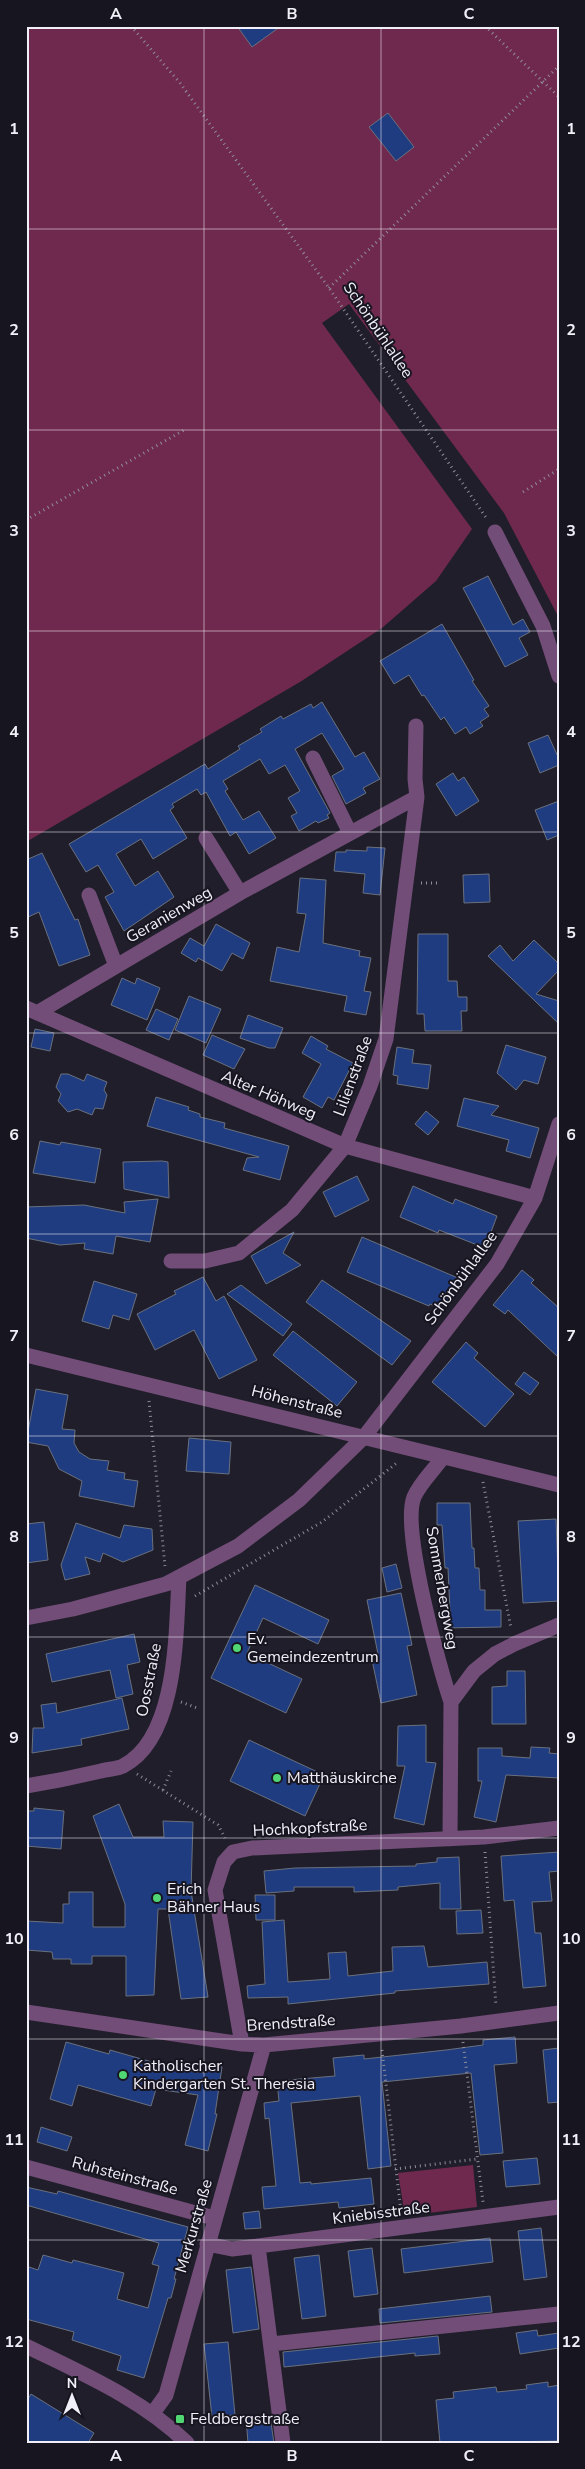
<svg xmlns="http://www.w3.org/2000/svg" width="585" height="2469" viewBox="0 0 585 2469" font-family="'Nunito Sans',sans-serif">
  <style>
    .green { fill: #70294e }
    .building { fill: #203c80; stroke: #69707e }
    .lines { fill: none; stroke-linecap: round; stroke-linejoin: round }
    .path { stroke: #8f8d98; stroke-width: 3; stroke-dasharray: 1 4; stroke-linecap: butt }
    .minor { stroke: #724d78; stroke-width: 15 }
    .grid { fill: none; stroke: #f1eff8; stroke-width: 1; stroke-opacity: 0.55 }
    .poi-dot { fill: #51d674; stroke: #171520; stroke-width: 2 }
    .labels { text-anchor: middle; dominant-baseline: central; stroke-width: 4; stroke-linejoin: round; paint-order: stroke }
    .street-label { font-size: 16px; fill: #f1eff8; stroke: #171520 }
    .poi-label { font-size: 16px; fill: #f1eff8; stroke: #171520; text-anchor: start }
    .neatline { fill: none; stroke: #f1eff8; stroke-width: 2 }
    .grid-label { font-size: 16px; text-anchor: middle; font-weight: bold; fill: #f1eff8 }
  </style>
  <rect width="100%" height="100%" fill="#201e2a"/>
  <path class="green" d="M26,26h533v592l-55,-105 -155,-209 -27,19 150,206 -36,52 -54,47 -82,54 -274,160z
    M473,2165l4,42 -72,9 -7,-43z"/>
  <path class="building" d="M237,26h44l-29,21z
    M388,113l26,34 -18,14 -27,-34z
    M488,576l25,49 10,-6 7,13 -11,6 9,17 -23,12 -42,-79z
    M442,624l32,56 -2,1 17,25 -5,3 5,7 -9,6 3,4 -13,8 -4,-7 -11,7 -11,-17 -3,3 -17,-25 -2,1 -13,-21 -15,9 -14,-23z
    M322,702l33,55 9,-5 16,27 -17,9 3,5 -20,11 -14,-28 12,-7 -22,-36 -27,16 35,64 -3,2 2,3 -11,5 -2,-2 -17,10 -8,-15 6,-3 -9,-15 12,-7 -15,-26 -16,9 -9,-15 -37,22 5,8 -3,2 18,29 16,-9 17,27 -27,16 -13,-22 -6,4 -24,-44 -5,3 -4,-6 -25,15 2,3 -4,3 17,28 -34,21 -12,-20 -25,15 19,32 23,-15 16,26 -50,34 -19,-34 9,-5 -16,-27 -12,7 -17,-28 136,-80 3,5 32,-20 -2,-3 24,-14 -2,-3 21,-13 2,3 28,-15 2,4z
    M548,735l11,24v6l-19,8 -12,-30z
    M453,773l5,8 6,-4 15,24 -23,15 -20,-32z
    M559,801v34l-12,5 -12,-30z
    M367,847l18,1 -5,47 -17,-2 2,-19 -31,-3 2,-19h10v-2l21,1z
    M42,853l33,67 3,-1 12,36 -31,11 -20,-54 -13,6v-58z
    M489,874l1,28 -26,1 -1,-28z
    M300,878l26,2 -3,63 37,8 -1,5 12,2 -7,33 7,1 -5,23 -22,-4 3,-15 -77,-15 7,-34 22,5 7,-38 -9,-1z
    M216,924l34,19 -7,16 -11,-6 -10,18 -24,-13 -2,4 -15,-9 9,-15 14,8z
    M418,934h30v47h9l1,16h9v14h-6l1,20h-37l-1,-17h-7z
    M534,940l25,24v6l-23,24 23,7v23l-71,-68 12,-11 13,16z
    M122,978l13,6 2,-6 23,10 -13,32 -36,-15z
    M189,996l32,13 -15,34 -31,-13z
    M156,1009l22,10 -9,21 -23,-10z
    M248,1015l35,13 -8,20h-6l-29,-10z
    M35,1029l19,4 -4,18 -19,-4z
    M212,1035l33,14 -11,20 -31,-14z
    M311,1036l17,10 -2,3 27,14 -19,37 -6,-3 -6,11 -19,-11 18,-33 -19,-11z
    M506,1045l40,12 -8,27 -14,-4 -8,10 -19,-17z
    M397,1047l17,3 -2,13 19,2 -3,24 -31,-5 1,-8 -5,-1z
    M61,1074h7l16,7 3,-7 20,8 -3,8 3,5 -4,14 -8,-1 -3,7 -15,-6 -9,3 -10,-11 3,-7 -5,-7z
    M156,1097l33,10 -1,3 12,4v3l25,6 -1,5 65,18 -9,34 -37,-10 4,-12 12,-1 -112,-31z
    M464,1098l35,8 -8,9 48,13 -9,30 -24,-7 3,-11 -52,-14z
    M426,1111l13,11 -11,13 -13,-11z
    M40,1141l20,4 1,-3 40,7 -6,34 -62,-10z
    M162,1161l6,1 1,36 -45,-9 -1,-27z
    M357,1176l12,24 -34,17 -12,-25z
    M413,1186l40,18 2,-5 42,17 -12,32 -46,-18 -1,3 -38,-16z
    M158,1199l-8,43 -34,-6 -3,18 -29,-5 1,-6 -25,2 -34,-7v-31l58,-2 41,8 -1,-11z
    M294,1232l-11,21 18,12 -35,19 -15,-28z
    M362,1237l96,41 -14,32 -14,-6 -1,2 -82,-34z
    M522,1270l12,10 -3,3 28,25v50l-51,-48 -3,4 -12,-9z
    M203,1277l13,24 8,-5 33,64 -38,19 -25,-49 -39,20 -18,-36 39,-20 -2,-3z
    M322,1280l89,61 -19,24 -86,-63z
    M94,1281l43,13 -8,26 -16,-5 -4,14 -27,-8z
    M241,1285l51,39 -9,12 -56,-42z
    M293,1331l64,51 -20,24 -64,-51z
    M466,1342l12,11 -4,5 40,36 -29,33 -53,-45z
    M524,1372l15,11 -9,12 -15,-11z
    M36,1389l32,6 -6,34 13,1 -1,13 5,9 11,7 19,2 -2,9 18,3 -1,6 14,2 -4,26 -55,-11 3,-15 -23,-12 -11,-23 -22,-4z
    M189,1438l42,4 -2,32 -43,-3z
    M437,1503h33l2,45h2l1,20h4l1,22h5v20h16v17l-57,1v-17h6l-2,-43h-3l-3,-43h-5z
    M556,1519l3,82 -36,2 -5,-82z
    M44,1522l4,38 -22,3v-39z
    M76,1523l44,15 4,-13 28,4 1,21 -30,12 -20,-9 -3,9 -15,-5 5,17 -25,6 -4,-15z
    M396,1564l6,24 -15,4 -5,-24z
    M255,1585l74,35 -11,24 -55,-26 -16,35 55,26 -16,34 -75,-35z
    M401,1593l11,52 -5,1 10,49 -36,8 -10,-48 7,-1 -11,-54z
    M134,1634l6,28 -13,3 6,29 -17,4 -6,-28 -58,12 -6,-28z
    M507,1671h18l1,53h-34v-37l15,-1z
    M122,1698l7,31 -48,10 1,6 -50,8 1,-25h11l-3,-23 15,-2 1,10z
    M426,1725v37l10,1 -12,62 -30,-7 11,-52h-8l1,-40z
    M249,1740l75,35 -19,41 -75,-35z
    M531,1747l19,1 -1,5 10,1v24l-53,-3 -10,47 -22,-5 8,-36h-4v-33h24v8l28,2z
    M119,1804l14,33h31l-1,-16 30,1 -2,69 17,106 -27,2 -13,-90h-10l-4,86 -28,1v-40h-34v8h-21v-5h-18l-1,-7 -26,-2v-29l37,2v-19h6v-12h24v35h32v-23l-32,-88z
    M34,1808l30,3 -3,38 -35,-3v-35h8z
    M559,1852v19l-10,1 3,29 -20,1 3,31h6l5,53 -23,2 -9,-88 -10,1 -3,-45z
    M459,1857l2,52h-21v-26l-42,4v3l-44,2v-5h-60v4l-28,2 -2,-22 31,-3 121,-2v-2l21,-2v-4z
    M255,1895h20v25h-19z
    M481,1910l2,23 -26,1 -1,-23z
    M284,1920l4,62 42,-3 -2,-26 18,-1 2,24 45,-5 -1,-24 32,-1 4,21 59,-5 2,22 -94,7v2l-107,11v-7l-40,1 -1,-12 18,-2 -3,-62z
    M515,2037l2,26 -23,2 9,88 -23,2 -9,-82 -89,9 9,84 -23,3 -8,-73 -69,7 9,80 11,-1v2l60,-6 3,26 -35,4 -1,-6 -74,7 -2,-22 14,-1 -7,-68 -4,1 -1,-16 15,-2 -2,-20 58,-5 -2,-18 31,-3v4l82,-9 37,-5v-5z
    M66,2042l43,12 1,-4 42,12 -1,3 53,8 1,-8 17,2 -7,47h2l-9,37 -23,-6 13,-50 -42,-6 -5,17 -73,-21 -6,21 -22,-7z
    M559,2048v54l-11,1 -5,-53z
    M41,2127l31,10 -5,14 -30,-9z
    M537,2158l3,26 -34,3 -3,-26z
    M26,2187l31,7 1,-3 130,36 -14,52h2l-5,19h-3l-24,80 -27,-8 4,-14 -49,-16 2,-8 -48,-13v-53l12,4 5,-15 29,8 1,-3 51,13 -7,26 31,9 11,-42 -7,-2 7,-21 -133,-38z
    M259,2211l2,17 -16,1 -2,-16z
    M541,2228l6,49 -23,3 -6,-49z
    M490,2238l3,24 -89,11 -3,-24z
    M372,2248l6,46 -24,3 -6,-46z
    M319,2255l7,61 -24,3 -8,-61z
    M251,2267l8,62 -26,4 -7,-63z
    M490,2296l2,16 -112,11 -1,-14z
    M537,2330l1,6 21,-3v15l-39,6 -4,-21z
    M438,2336l2,18 -25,2v-3l-131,14 -1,-15z
    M228,2342l7,73 -23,2 -8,-73z
    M548,2382v5l11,-2v56l-119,2 -4,-43 18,-2 -1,-6 43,-5 1,5 30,-3 -1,-4z
    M31,2394l63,39 -6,10h-62v-41z
    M270,2416l4,27h-26l-2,-25z"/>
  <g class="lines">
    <path class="path" d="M131,26l49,57 149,205 158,231
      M485,26l74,71
      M329,288l230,-222
      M523,492l36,-23
      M26,520l160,-91
      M421,883h19
      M558,1054l1,1
      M149,1401l16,165
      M483,1482l28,146
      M195,1596l127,-74 76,-60
      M181,1702l16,6
      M137,1774l81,51 7,13
      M163,1790l8,-19
      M485,1852l11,154
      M463,2042l20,160
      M382,2050l19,162
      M395,2169l82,-10"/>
    <path class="minor" d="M495,532l48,94 16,50
      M313,758l37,75
      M206,838l34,55
      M89,895l27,71
      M26,1008l319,138 190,52
      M37,1013l203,-120 177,-96
      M171,1261h34l34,-8 53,-43 53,-64 25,-60 16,-47 31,-242 -2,-18 1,-53
      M26,1355l533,130
      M443,1457c-9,13 -23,26 -29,40 -13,31 25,170 37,205
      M26,1618l47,-9 93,-25 72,-38 61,-46 65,-63 133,-173 38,-66 24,-74
      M26,1786c25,-4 50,-9 75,-15 7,-2 16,-2 22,-5 55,-28 53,-135 56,-189
      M450,1839l1,-137 23,-31 21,-17 19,-10 45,-19
      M26,2012l216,32 22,1 197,-19 98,-13
      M242,2044l-27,-154 9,-28 9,-10 19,-4 232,-11 75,-9
      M26,2167l188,51
      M207,2244l25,5 26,-3 301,-39
      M258,2246l25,197
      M271,2344l288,-30
      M26,2346c57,28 114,52 161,97
      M153,2413l13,-18 98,-350"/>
  </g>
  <path class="grid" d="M204,26v2417M381,26v2417M26,229h533M26,430h533M26,631h533M26,832h533M26,1033h533M26,1234h533M26,1436h533M26,1637h533M26,1838h533M26,2039h533M26,2240h533"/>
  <g class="poi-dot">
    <circle cx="237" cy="1648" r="5"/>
    <circle cx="277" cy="1778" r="5"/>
    <circle cx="157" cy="1898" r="5"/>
    <circle cx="123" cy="2075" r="5"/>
    <rect x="175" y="2414" width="10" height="10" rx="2.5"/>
  </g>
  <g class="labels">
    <g class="street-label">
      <text transform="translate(378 330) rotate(56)">Schönbühlallee</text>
      <text transform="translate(169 915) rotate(-30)">Geranienweg</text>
      <text transform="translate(353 1076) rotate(-70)">Lilienstraße</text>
      <text transform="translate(269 1095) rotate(23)">Alter Höhweg</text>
      <text transform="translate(461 1278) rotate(-54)">Schönbühlallee</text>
      <text transform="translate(297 1402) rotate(14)">Höhenstraße</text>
      <text transform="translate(442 1588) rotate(80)">Sommerbergweg</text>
      <text transform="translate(149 1680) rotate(-79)">Oosstraße</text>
      <text transform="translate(310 1828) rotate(-3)">Hochkopfstraße</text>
      <text transform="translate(291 2023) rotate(-4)">Brendstraße</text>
      <text transform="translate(125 2176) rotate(15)">Ruhsteinstraße</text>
      <text transform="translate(381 2213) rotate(-7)">Kniebisstraße</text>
      <text transform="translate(194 2226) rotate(-74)">Merkurstraße</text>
    </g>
    <g class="poi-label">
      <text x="247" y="1639">Ev.<tspan x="247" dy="18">Gemeindezentrum</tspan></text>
      <text x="287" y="1778">Matthäuskirche</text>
      <text x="167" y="1889">Erich<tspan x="167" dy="18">Bähner Haus</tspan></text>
      <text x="133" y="2066">Katholischer<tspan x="133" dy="18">Kindergarten St. Theresia</tspan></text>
      <text x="190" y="2419">Feldbergstraße</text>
    </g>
  </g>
  <rect width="585" height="2469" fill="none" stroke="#171520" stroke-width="55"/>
  <g transform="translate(72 2396)" stroke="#171520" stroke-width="4" paint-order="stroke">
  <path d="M0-4L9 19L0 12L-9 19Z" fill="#f1eff8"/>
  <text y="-8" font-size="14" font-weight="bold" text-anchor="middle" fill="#f1eff8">N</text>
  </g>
  <rect x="28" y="28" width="530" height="2414" class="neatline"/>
  <g class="grid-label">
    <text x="116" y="19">A</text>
    <text x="292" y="19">B</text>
    <text x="469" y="19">C</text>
    <text x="14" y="134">1</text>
    <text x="571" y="134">1</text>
    <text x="14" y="335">2</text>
    <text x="571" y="335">2</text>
    <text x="14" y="536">3</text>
    <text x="571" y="536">3</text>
    <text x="14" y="737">4</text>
    <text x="571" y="737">4</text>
    <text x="14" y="938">5</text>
    <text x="571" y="938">5</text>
    <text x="14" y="1140">6</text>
    <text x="571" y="1140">6</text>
    <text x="14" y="1341">7</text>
    <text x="571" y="1341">7</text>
    <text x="14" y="1542">8</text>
    <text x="571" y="1542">8</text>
    <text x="14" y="1743">9</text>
    <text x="571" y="1743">9</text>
    <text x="14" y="1944">10</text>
    <text x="571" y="1944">10</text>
    <text x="14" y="2145">11</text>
    <text x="571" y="2145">11</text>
    <text x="14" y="2347">12</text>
    <text x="571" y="2347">12</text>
    <text x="116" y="2461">A</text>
    <text x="292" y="2461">B</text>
    <text x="469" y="2461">C</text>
  </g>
</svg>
